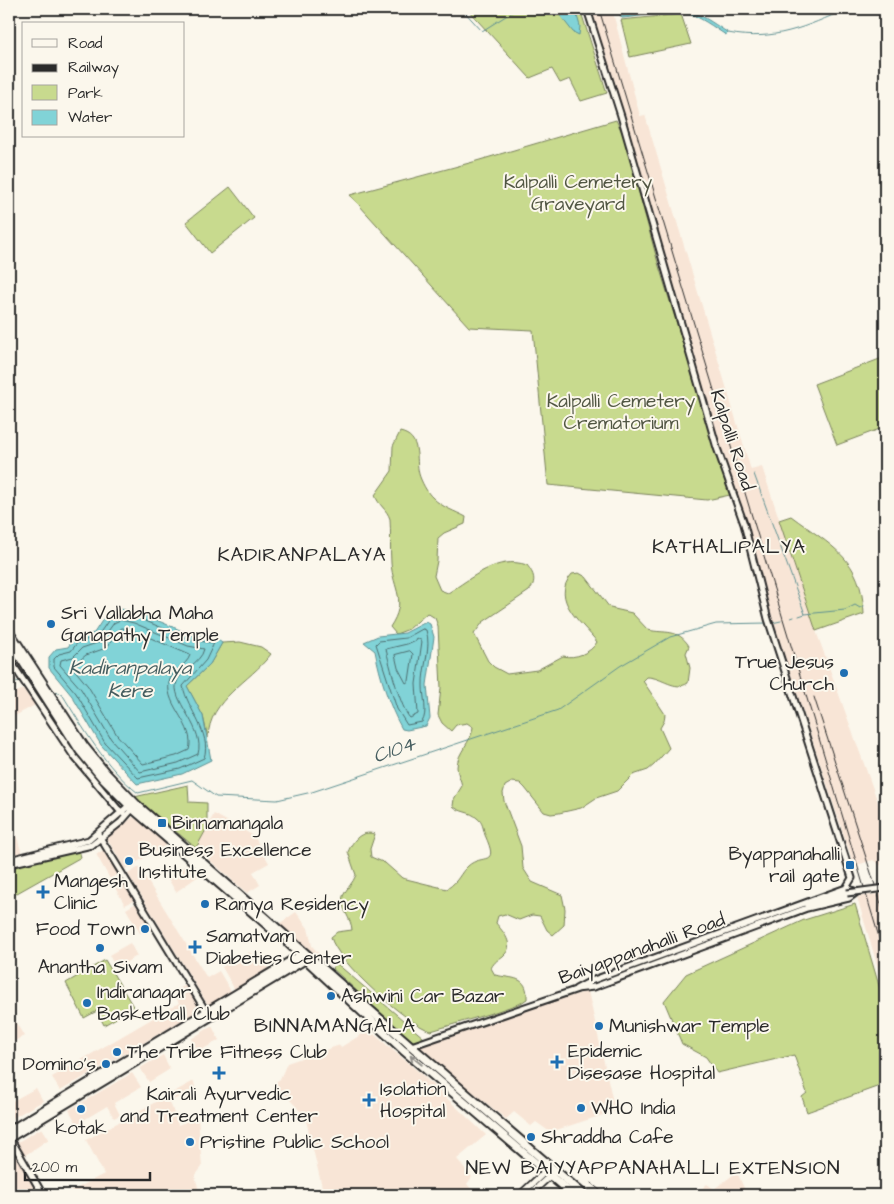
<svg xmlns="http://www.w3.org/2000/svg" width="894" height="1204" viewBox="0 0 894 1204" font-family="'Architects Daughter',sans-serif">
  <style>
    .built { fill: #f8e5d6 }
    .green { fill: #c8da8e; stroke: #7a825c }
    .water { fill: #81d3d7; stroke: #5f9092 }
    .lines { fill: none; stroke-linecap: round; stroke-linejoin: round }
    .shore { stroke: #4d6e70; stroke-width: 1 }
    .stream { stroke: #5f9092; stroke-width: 1 }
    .tertiary-casing { stroke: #2b2b2b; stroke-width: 9 }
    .secondary-casing { stroke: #2b2b2b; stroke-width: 9 }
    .primary-casing { stroke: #2b2b2b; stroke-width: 11 }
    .tertiary { stroke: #fbf7ec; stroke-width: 5 }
    .secondary { stroke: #fbf7ec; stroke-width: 5.5 }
    .primary { stroke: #fbf7ec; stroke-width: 7 }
    .rail { stroke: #2b2b2b; stroke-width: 1 }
    .tertiary-bridge-casing { stroke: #2b2b2b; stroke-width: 9; stroke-linecap: butt }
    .tertiary-bridge { stroke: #fbf7ec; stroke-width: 5 }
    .oneway { stroke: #93918c }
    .poi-dot { fill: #1f6fb2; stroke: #fbf7ec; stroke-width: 2 }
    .labels { text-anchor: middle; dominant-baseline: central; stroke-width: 4; stroke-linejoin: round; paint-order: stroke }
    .park-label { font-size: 19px; fill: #525744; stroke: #fbf7ec }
    .street-label { font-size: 19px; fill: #2b2b2b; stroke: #fbf7ec }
    .poi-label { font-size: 19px; fill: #2b2b2b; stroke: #fbf7ec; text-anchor: start }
    .neighbourhood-label { font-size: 20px; letter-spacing: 1px; fill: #2b2b2b; stroke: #fbf7ec }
    .water-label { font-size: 20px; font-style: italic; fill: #455d5f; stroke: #fbf7ec }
  </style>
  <rect width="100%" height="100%" fill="#fbf7ec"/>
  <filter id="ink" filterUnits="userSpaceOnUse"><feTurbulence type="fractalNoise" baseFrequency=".02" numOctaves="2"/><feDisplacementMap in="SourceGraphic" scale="10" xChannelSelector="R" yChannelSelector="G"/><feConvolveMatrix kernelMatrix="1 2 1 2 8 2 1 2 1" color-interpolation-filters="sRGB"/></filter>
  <g filter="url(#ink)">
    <path class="built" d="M589,9h23l28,107 5,-1 106,355 11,-3 54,164 69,191v46l-12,-8 -19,6 -81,-245 -26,-98 -20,-55 -113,-386z
      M24,689l11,16 -26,14v-24z
      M214,814l40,22 15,27 -16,9 7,13 -13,8 -51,-45z
      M133,817l7,4 26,22 -1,3 -40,23 -18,-31z
      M12,821l10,33 -13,2v-34z
      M106,849l13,24 -9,6 -14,-25z
      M188,864l12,11 -24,17 -9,-15z
      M139,867l68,111 12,-7 13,22 -23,14 -81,-133z
      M121,875l14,25 -10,5 -14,-24z
      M885,893v98l-28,-94z
      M138,902l14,25 -12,6 -14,-24z
      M296,912l12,16 4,18 20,22 -53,-44z
      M130,943l7,13 -21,12 -7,-13z
      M249,952l21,18 -35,20 -13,-23 16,-10 4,3z
      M186,985l14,25 -140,81 -8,-14 127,-74 -6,-11z
      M588,991l27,120 -65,21 -14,-10 -5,4 -17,-14 -8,7 -90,-72 114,-39z
      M10,1013l14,23 -15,8v-30z
      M212,1026l7,14 -21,12 -7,-13z
      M369,1030l51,43 66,62 -29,24 15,18 -5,7 9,11h-152l-19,-79 -31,-33 6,-4 7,-16 53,-18 1,2z
      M163,1055l7,14 -21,13 -9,-14z
      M132,1073l9,14 -27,16 6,12 -6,3 -7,-12 -30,18 -8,-14z
      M194,1081l1,7 -25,14 8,23 20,-8 4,50 -7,9 5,19h-136l40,-21 -18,-34z
      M36,1088l7,13 -34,19v-17z
      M42,1128l7,11 -25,17 -8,-13z
      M10,1145l28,50h-29z
      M737,1172l10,23h-52l12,-11 7,5z"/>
    <path class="green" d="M467,9h113l27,84 -26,8 -11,-22 -10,4 -8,-14 -22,9z
      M681,14l10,30 -61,13 -9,-37z
      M616,120l7,14 35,129 72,232 -23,5 -159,-15 -15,-155 -64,-3 -119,-132 123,-33z
      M230,187l24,31 -44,35 -24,-31z
      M885,357v70l-48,18 -23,-61z
      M400,432c22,5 15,26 19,42 2,7 8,19 14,24 10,10 22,13 33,19l-1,7 -21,9 -6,5 -1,23 -3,15 6,14 8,3c24,-15 49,-38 79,-28 7,9 10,16 2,26l-46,31 -9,12 14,27 6,6 13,7 30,-4 26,-14c12,3 28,-3 34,-14 -14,-19 -48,-42 -25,-68l7,-1 7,4 24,31 22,5 16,17c17,4 30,-2 41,16l-3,7 4,15 -2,15c-13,9 -26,-6 -41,-6l-4,4 22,33 -1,7 -4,7 9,20 -15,17 -6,5 -15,5 -16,16 -21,7 -15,10 -22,5 -8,1 -7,-2 -19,-24 -5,-5 -8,-1 -7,4 -2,7 1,8 17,45 2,22 9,14 30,13 3,14 -1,16 -11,10 -6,-5 -7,-14 -8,-1 -13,5 -14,-6 -7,2 -2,7c7,9 20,22 7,33 -5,4 -8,5 -12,12l4,7c17,4 33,0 32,24l-6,4 -26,9 -64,19c-24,-7 -95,-70 -100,-94l6,-5 15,-2c0,-11 -13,-23 -9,-34 3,-7 10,-13 13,-21l-8,-23c5,-12 13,-22 27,-18l-5,15 1,8 14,6 17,15 45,11c13,-9 12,-15 21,-23 14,-13 32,2 17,-31 -2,-6 -2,-13 -8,-17 -7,-7 -17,-5 -24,-12l1,-7 8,-13c-1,-6 -5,-13 -5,-19 0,-15 15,-25 16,-40l-6,-4 -11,2 -5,6 -9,-8 -4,-8 3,-27 -3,-62 -3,-8 -8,-5 -18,16 -13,5 -6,-7c18,-27 3,-37 1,-64 -1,-15 0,-30 -1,-44 -3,-10 -12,-14 -15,-24l17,-24 1,-25z
      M791,516c40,30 71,42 73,98l-48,17 -37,-111z
      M240,642l21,5 10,7c-21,28 -62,45 -63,84l-5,-22 -16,-30 23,-22 12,-21z
      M188,785l1,17 18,1v25l-11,20 -62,-51z
      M79,850l2,7 -71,40 -1,-1v-29z
      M855,904l30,102v78l-78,28 -5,-15 5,-4 -13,-38 -77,18 -11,-16 -24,-13 -18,-43 22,-27 118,-54z
      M105,960l29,48 -30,17 -7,-14 -13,7 -18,-35z
      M336,963l88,75 -12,4 -80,-74z"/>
    <path class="water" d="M555,9h20l5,17 -1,9 -6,-3z
      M616,9l5,7c23,-2 50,-11 73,-3 12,4 23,13 33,19l-1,3c-13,-8 -26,-19 -41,-22 -21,-4 -43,4 -63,5z
      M120,609l17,3 55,23 22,2 8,6 -12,21 -23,22 16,30 8,44 -29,14 -45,10 -36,-39 -29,-49 -23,-28v-11l7,-8 12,-2 7,-10 19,-4 13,-20z
      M426,622l4,2 4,13 -7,48 3,33 -4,8 -19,4 -5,-1c-13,-23 -22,-52 -27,-78l-11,-9 14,-6 27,-3z"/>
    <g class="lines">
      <path class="shore" d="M120,614l16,3 55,23 23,3 -8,17 -23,26c4,23 29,47 21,72l-24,11 -42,9 -33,-35 -29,-50 -22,-26v-8l5,-5 12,-3 7,-9 19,-5 13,-19z
        M121,620l13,3 54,23 16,3c-3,15 -26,21 -28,36 -2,19 29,44 22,69l-20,9 -38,9 -29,-33 -30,-50 -21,-24 1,-5 12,-3 9,-9 18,-6 14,-19z
        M122,628l10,2 58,25c-3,11 -19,15 -21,28 -4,23 27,43 20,67l-13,6 -33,8 -26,-29 -29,-49 -15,-18 1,-3 12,-10 20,-7z
        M423,629l3,1c6,18 -4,38 -3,56 0,11 5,27 -1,36l-15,3 -10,-16 -21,-65 3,-3 27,-3z
        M419,639l3,2 -6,43 2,30 -8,4c-9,-9 -21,-55 -24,-69l21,-5z
        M410,651l3,3 -4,27 -3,2 -8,-15 -3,-13z"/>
      <path class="stream" d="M462,9l20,22 35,-22
        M728,33c46,9 77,-6 119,-24
        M754,474l51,140 -6,2
        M805,614l40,-4 10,-5 5,3 4,-2
        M791,618l3,-1
        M772,623l9,-2
        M26,678l1,-1
        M9,685l10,-4
        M31,685l48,72 36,44
        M52,691l10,3c21,34 44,74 76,99l54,-13 24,17 61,3 35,-8 246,-82 62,-44 50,-29 46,-13 52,-1"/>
      <g class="tertiary-casing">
        <path id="tertiary" d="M587,9l34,107 96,332 27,76 24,95 84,259 -6,10
          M9,659l64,96 45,54 8,7
          M98,834l109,179
          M9,860l80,-20 43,-37
          M9,864l83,-19 29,-23 13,-15
          M846,888l11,4 -8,6 -42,10 -213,79 -18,2 15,-8z
          M807,905l40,-12
          M411,1046l167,-57
          M10,1138l33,57"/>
      </g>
      <g class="secondary-casing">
        <path id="secondary" d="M520,1195l28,-26
          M529,1195l24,-22"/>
      </g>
      <g class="primary-casing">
        <path id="primary" d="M9,631l75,115 21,26 32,33 274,241 173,149
          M9,640l71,111 23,28 30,30 141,122
          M288,943l115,107 170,145
          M9,1131l295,-178
          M9,1138l299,-180"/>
      </g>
      <use href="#tertiary" class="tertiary"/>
      <use href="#secondary" class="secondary"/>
      <use href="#primary" class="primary"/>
      <path class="rail" d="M599,9l286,948
        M814,697l71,219
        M591,1183l15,12"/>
      <g class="tertiary-bridge-casing">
        <path id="tertiary-bridge" d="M847,893l38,-5"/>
      </g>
      <use href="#tertiary-bridge" class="tertiary-bridge"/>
    </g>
    <defs><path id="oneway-shaft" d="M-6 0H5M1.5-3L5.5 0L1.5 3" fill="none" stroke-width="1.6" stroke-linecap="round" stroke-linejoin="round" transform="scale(1.25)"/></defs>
    <use class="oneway" href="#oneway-shaft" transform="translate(416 1060) rotate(-141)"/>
  </g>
  <g class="poi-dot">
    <circle cx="51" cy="624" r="5"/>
    <circle cx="844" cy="673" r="5"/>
    <rect x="157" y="818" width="10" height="10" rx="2.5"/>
    <circle cx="129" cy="861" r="5"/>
    <rect x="845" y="860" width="10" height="10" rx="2.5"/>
    <path d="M40.5 884.5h5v5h5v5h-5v5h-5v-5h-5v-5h5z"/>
    <circle cx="205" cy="904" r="5"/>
    <circle cx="145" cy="929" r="5"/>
    <path d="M192.5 939.5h5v5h5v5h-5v5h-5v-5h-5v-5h5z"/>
    <circle cx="100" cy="948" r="5"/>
    <circle cx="331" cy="996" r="5"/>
    <circle cx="87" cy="1003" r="5"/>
    <circle cx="599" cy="1026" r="5"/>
    <circle cx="117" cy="1052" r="5"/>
    <path d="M554.5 1054.5h5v5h5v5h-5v5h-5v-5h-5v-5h5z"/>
    <circle cx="106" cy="1064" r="5"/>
    <path d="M216.5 1065.5h5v5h5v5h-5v5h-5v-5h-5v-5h5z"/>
    <path d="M366.5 1092.5h5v5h5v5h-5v5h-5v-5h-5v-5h5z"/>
    <circle cx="581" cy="1108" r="5"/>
    <circle cx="81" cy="1109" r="5"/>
    <circle cx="531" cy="1137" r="5"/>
    <circle cx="190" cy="1142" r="5"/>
  </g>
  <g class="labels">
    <g class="park-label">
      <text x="578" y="182">Kalpalli Cemetery<tspan x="578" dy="22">Graveyard</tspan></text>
      <text x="621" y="401">Kalpalli Cemetery<tspan x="621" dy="22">Crematorium</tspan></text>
    </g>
    <g class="street-label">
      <text transform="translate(732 440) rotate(72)">Kalpalli Road</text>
      <text transform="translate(642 949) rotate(-20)">Baiyappanahalli Road</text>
    </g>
    <g class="poi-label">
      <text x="61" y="613">Sri Vallabha Maha<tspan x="61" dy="22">Ganapathy Temple</tspan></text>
      <text x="834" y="662" text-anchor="end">True Jesus<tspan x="834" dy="22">Church</tspan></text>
      <text x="172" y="823">Binnamangala</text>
      <text x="139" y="850">Business Excellence<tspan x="139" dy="22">Institute</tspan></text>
      <text x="840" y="854" text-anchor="end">Byappanahalli<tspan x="840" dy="22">rail gate</tspan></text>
      <text x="54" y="881">Mangesh<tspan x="54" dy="22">Clinic</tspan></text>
      <text x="215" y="904">Ramya Residency</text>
      <text x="135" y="929" text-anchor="end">Food Town</text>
      <text x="206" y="936">Samatvam<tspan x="206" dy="22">Diabeties Center</tspan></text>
      <text x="100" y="967" text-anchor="middle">Anantha Sivam</text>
      <text x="97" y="992">Indiranagar<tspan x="97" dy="22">Basketball Club</tspan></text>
      <text x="341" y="996">Ashwini Car Bazar</text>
      <text x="609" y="1026">Munishwar Temple</text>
      <text x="568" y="1051">Epidemic<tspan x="568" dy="22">Disesase Hospital</tspan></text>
      <text x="127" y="1052">The Tribe Fitness Club</text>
      <text x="96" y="1064" text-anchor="end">Domino's</text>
      <text x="380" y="1089">Isolation<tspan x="380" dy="22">Hospital</tspan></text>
      <text x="219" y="1094" text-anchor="middle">Kairali Ayurvedic<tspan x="219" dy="22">and Treatment Center</tspan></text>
      <text x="591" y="1108">WHO India</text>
      <text x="81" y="1128" text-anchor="middle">kotak</text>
      <text x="541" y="1137">Shraddha Cafe</text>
      <text x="200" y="1142">Pristine Public School</text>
    </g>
    <g class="neighbourhood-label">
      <text x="729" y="547">KATHALIPALYA</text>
      <text x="302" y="555">KADIRANPALAYA</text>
      <text x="335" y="1026">BINNAMANGALA</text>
      <text x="653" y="1168">NEW BAIYYAPPANAHALLI EXTENSION</text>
    </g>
    <g class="water-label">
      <text x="130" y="668">Kadiranpalaya<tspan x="130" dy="23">Kere</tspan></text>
      <text transform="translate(394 750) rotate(-19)">C104</text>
    </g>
  </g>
  <rect width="894" height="1204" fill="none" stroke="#fbf7ec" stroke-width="30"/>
  <rect x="15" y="15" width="864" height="1174" fill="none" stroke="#2b2b2b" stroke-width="2" filter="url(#ink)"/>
  <rect x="22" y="22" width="162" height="115" fill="#fbf7ec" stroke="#a8a59f"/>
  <rect x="32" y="39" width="25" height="8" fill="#fbf7ec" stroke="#a8a59f"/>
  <text x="68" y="48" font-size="15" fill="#2b2b2b">Road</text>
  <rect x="32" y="64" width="25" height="8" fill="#2b2b2b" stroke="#a8a59f"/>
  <text x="68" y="72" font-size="15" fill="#2b2b2b">Railway</text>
  <rect x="32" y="85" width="25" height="15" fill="#c8da8e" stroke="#a8a59f"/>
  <text x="68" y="98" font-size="15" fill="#2b2b2b">Park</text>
  <rect x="32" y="110" width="25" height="15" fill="#81d3d7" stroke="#a8a59f"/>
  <text x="68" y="122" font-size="15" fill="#2b2b2b">Water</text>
  <path d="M25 1172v8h125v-8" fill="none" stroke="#2b2b2b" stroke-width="2.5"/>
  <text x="32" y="1172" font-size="15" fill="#2b2b2b" stroke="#fbf7ec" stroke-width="4" paint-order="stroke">200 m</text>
</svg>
